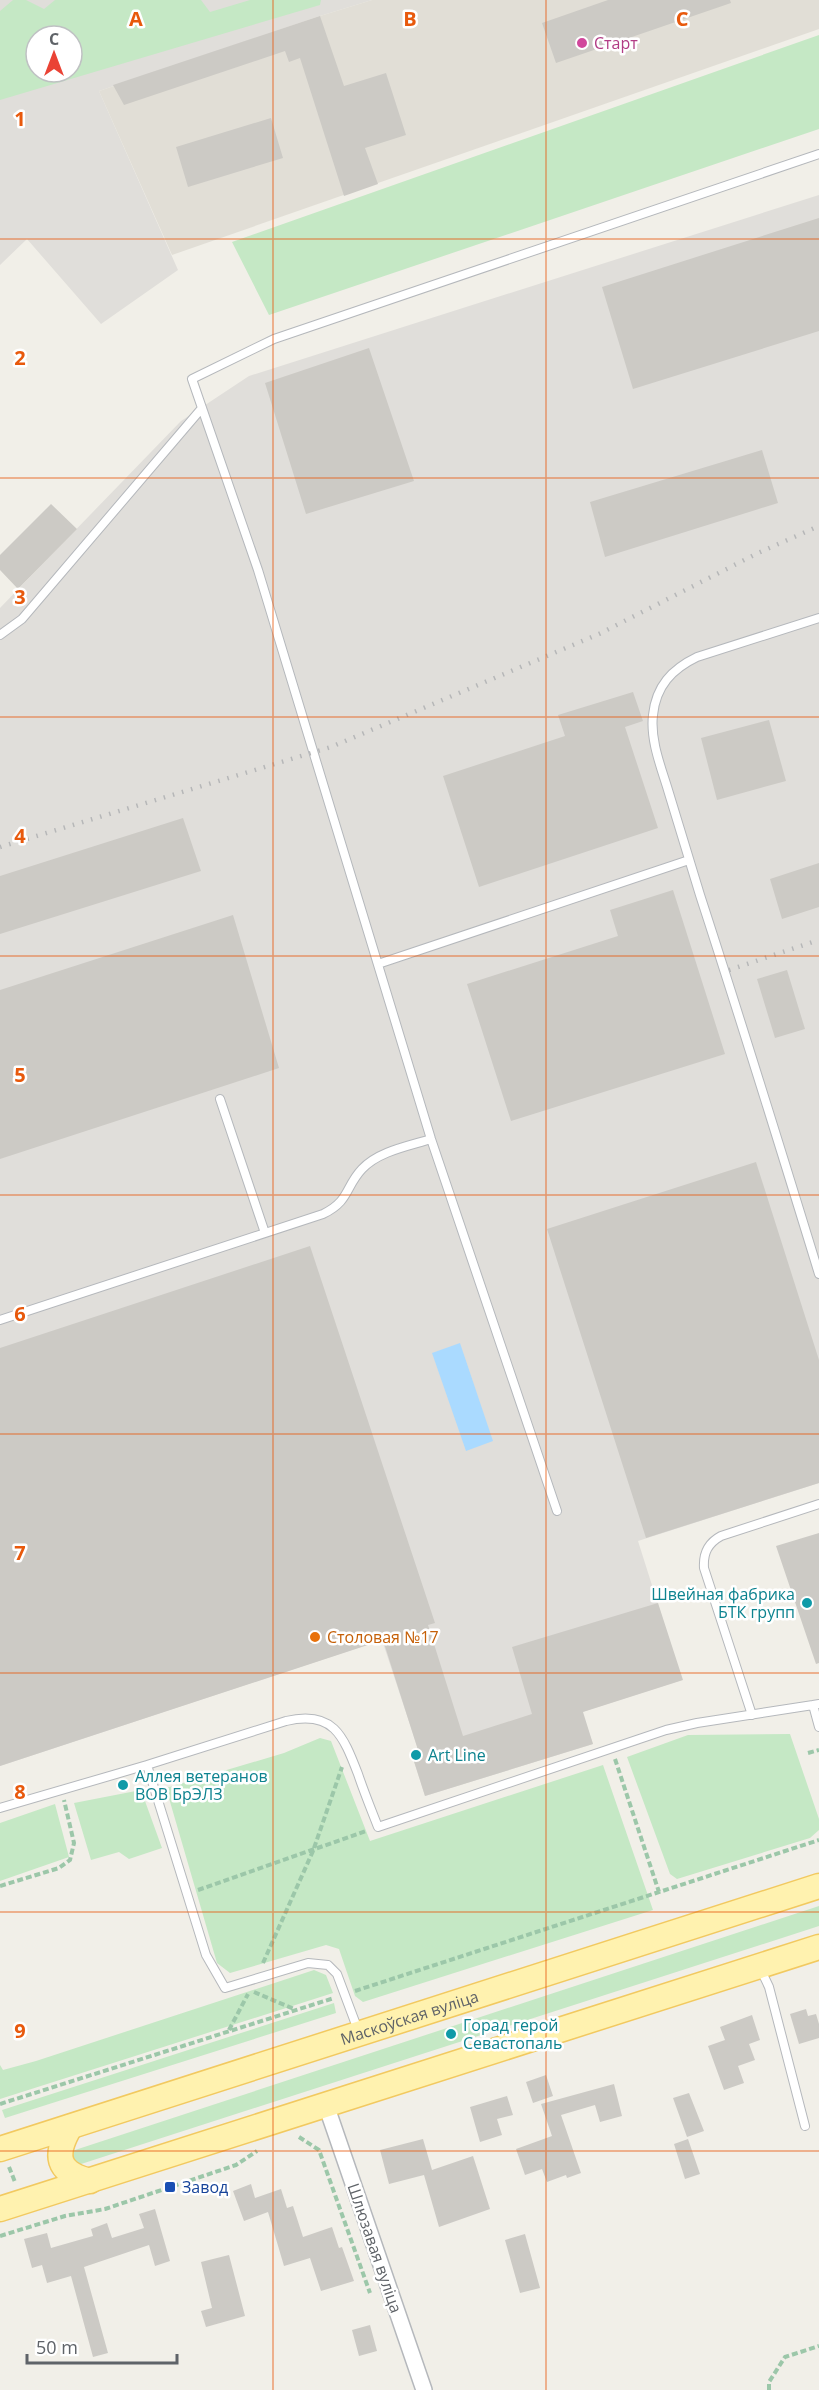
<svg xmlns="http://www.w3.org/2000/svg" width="819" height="2390" viewBox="0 0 819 2390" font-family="'Open Sans',sans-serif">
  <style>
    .industrial { fill: #e0deda; fill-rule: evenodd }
    .education { fill: #e1ded6 }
    .green { fill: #c5e8c5; fill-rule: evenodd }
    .water { fill: #aadaff }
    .building { fill: #cccac5 }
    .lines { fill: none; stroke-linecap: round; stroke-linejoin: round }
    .service-casing { stroke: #b5b8bc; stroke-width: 10 }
    .minor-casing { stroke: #b5b8bc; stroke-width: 18 }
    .primary-casing { stroke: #f2c960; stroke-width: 27 }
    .path { stroke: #9cc7a9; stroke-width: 4; stroke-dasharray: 6 3; stroke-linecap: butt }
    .service { stroke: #fff; stroke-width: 8 }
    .minor { stroke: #fff; stroke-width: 15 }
    .primary { stroke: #fff2af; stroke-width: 24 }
    .rail { stroke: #b6b7b8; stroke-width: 4.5; stroke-dasharray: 1.5 8; stroke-linecap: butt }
    .grid { fill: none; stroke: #e8590c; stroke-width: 1.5; stroke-opacity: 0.55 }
    .hotel-dot { fill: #d1479c; stroke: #fff; stroke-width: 2 }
    .culture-dot { fill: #0f9aa8; stroke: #fff; stroke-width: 2 }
    .food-dot { fill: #e8710a; stroke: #fff; stroke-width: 2 }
    .transit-dot { fill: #1a4fb4; stroke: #fff; stroke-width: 2 }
    .labels { text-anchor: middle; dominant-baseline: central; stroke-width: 5; stroke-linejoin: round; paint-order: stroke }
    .hotel-label { font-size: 16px; fill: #b23c85; stroke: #fff; text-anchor: start }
    .culture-label { font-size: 16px; fill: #0d838f; stroke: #fff; text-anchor: start }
    .food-label { font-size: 16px; fill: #c56008; stroke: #fff; text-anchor: start }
    .street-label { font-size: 16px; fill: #5f6368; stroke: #fff }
    .transit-label { font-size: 16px; fill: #164399; stroke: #fff; text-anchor: start }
    .grid-label { font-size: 20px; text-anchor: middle; font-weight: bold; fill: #e8590c; stroke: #fff; stroke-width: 5; stroke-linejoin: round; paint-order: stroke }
  </style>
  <rect width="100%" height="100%" fill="#f1efe8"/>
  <path class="industrial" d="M0,0h372l-52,16 -221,75 79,179 -77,54 -74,-85 -27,26zM36,36h36v36h-36z
    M819,195v1288l-181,58 44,139 -100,32 11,32 -168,52 -14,-44 7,-3 -36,-109 -382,126v-1158l181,-187 68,-45z"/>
  <path class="education" d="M372,0h447v29l-647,226 -73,-164 221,-75z"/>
  <path class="green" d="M13,0h13l18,9 11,-9h146l9,12 40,-12h71l-1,5 -320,95v-89zM36,36h36v36h-36z
    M819,35v94l-550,186 -37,-73z
    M790,1734l29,85v11l-9,8 -133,41 -7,-5 -43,-117 61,-22z
    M320,1738l11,3 39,100 233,-76 50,145 -290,92 -8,-6 -16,-47 -13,-4 -96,28 -13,-10 -51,-175 118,-35z
    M141,1790l21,58 -33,11 -10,-7 -28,8 -17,-57z
    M55,1804l14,53 -69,24v-58z
    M819,1906v20l-741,239 -5,-2 -1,-12z
    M314,1970l12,5 7,18 -333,106v-34l3,5 33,-9z
    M334,2003l2,10 -331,105 -3,-8z"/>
  <path class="water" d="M460,1343l33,98 -27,10 -34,-98z"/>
  <path class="building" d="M608,0h122l1,3 -175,60 -14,-40z
    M320,16l24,70 42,-13 20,62 -41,13 13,36 -34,12 -44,-138 -11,4 -4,-11 -161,54 -11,-20z
    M271,118l12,40 -95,29 -12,-40z
    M819,218v113l-186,58 -31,-102z
    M369,348l45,133 -108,33 -41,-131z
    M762,450l16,53 -173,54 -15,-55z
    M51,504l26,25 -59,60 -18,-19v-15z
    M633,692l10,29 -18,6 33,101 -179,59 -36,-111 122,-40 -7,-21z
    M769,720l17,61 -69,19 -16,-62z
    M183,818l18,53 -201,63v-58z
    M819,863v44l-37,12 -12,-40z
    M673,890l52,164 -214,67 -44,-137 151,-48 -8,-26z
    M233,915l46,153 -279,91v-169z
    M787,970l18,59 -30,9 -18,-59z
    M756,1162l63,198v123l-173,55 -99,-309z
    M310,1246l125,377 -7,2 35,111 69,-22 -20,-67 146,-44 25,77 -100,32 10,32 -168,52 -14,-44 7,-2 -35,-110 -383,126v-418z
    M819,1533v130l-3,1 -40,-118z
    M806,2009l2,7 8,-2 3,10v14l-20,6 -9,-30z
    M752,2015l8,25 -11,4 6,16 -17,6 6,17 -20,7 -16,-44 17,-6 -5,-13z
    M546,2075l7,21 -20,7 -7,-21z
    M614,2084l8,32 -22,6 -5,-17 -34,10 20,58 -14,5 -1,-3 -19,7 -5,-13 -17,6 -9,-26 36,-13 -11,-32z
    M689,2093l15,38 -17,6 -14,-39z
    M507,2096l6,19 -16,4 5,16 -22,7 -10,-35z
    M423,2139l9,31 41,-14 17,53 -51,18 -15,-52 -35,9 -9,-34z
    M688,2139l12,35 -15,5 -11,-35z
    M251,2184l4,14 26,-9 6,19 6,-2 10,31 29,-10 7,21 3,-1 12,34 -33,10 -11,-33 -26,8 -16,-54 -24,9 -11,-30z
    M155,2209l15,52 -15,5 -6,-21 -65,22 24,86 -15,4 -22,-81 -24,7 -5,-18 -10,3 -8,-29 23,-6 4,15 42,-12 -2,-7 16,-6 5,15 32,-10 -5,-14z
    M525,2234l15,54 -20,5 -15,-53z
    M229,2255l16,61 -39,11 -5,-16 11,-3 -11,-46z
    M370,2325l7,26 -18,5 -7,-26z"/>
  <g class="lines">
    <g class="service-casing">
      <path id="service" d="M819,618l-122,39c-25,12 -41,29 -44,58 -3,25 8,52 15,75 11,35 21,70 32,105 41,126 80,252 119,379
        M0,635l22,-16 180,-211
        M378,964l311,-104
        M220,1099l45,134
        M0,1320l323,-106c27,-13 22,-27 39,-45 17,-18 47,-23 69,-30
        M557,1511l-126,-372 -173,-569 -66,-191 82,-40 545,-185
        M819,1704l-6,1 6,22
        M752,1715l-48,-147c-1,-15 4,-25 17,-32l98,-32
        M0,1808l147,-43
        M760,1968l9,19 36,139
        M358,2030l-21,-56 -9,-9 -20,-2 -83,25 -19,-33 -59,-190 139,-44c47,-11 57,14 72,53 6,18 13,35 20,53l288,-97 31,-7 116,-18"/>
    </g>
    <g class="minor-casing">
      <path id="minor" d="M326,2105l98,285"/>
    </g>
    <g class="primary-casing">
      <g id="primary">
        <path d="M70,2127c-16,28 -14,45 20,54"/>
        <path id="s1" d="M0,2149l819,-263"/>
        <path d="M0,2209l819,-262"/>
      </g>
    </g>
    <path class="path" d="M808,1753l11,-3
      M615,1759l44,133
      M0,1886l59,-18 11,-8 4,-17 -10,-43
      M198,1890l168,-59
      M263,1963l50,-112 29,-84
      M355,1991l464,-151
      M254,1992l40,17
      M229,2030l19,-36
      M0,2104l334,-106
      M299,2137l20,13 51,143
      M9,2167l6,15
      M0,2236l65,-20 40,-7 131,-44 21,-14
      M769,2390v-8l16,-25 34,-11"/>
    <use href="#service" class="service"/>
    <use href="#minor" class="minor"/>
    <use href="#primary" class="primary"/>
    <path class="rail" d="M0,847l331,-100 268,-113 159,-81 61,-27
      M729,970l90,-30"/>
  </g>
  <path class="grid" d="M273,0v2390M546,0v2390M0,239h819M0,478h819M0,717h819M0,956h819M0,1195h819M0,1434h819M0,1673h819M0,1912h819M0,2151h819"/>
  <circle class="hotel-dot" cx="582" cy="43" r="6"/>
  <g class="culture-dot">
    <circle cx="807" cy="1603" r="6"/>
    <circle cx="416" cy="1755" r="6"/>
    <circle cx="123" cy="1785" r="6"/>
    <circle cx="451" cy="2034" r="6"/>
  </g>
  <circle class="food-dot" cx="315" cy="1637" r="6"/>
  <rect class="transit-dot" x="164" y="2181" width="12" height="12" rx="3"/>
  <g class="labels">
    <g class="hotel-label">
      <text x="594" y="43">Старт</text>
    </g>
    <g class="culture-label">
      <text x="795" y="1594" text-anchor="end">Швейная фабрика<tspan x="795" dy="18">БТК групп</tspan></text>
      <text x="428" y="1755">Art Line</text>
      <text x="135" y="1776">Аллея ветеранов<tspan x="135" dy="18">ВОВ БрЭЛЗ</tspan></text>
      <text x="463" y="2025">Горад герой<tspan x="463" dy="18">Севастопаль</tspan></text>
    </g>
    <g class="food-label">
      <text x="327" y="1637">Столовая №17</text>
    </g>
    <g class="street-label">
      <text stroke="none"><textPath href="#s1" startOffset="430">Маскоўская вуліца</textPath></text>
      <text transform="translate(375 2248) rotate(71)">Шлюзавая вуліца</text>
    </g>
    <g class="transit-label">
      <text x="182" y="2187">Завод</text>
    </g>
  </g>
  <g class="grid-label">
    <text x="136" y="26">A</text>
    <text x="410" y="26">B</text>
    <text x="682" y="26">C</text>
    <text x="20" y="126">1</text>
    <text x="20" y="365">2</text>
    <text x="20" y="604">3</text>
    <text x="20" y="843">4</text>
    <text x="20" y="1082">5</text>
    <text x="20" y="1321">6</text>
    <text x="20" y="1560">7</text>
    <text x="20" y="1799">8</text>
    <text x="20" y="2038">9</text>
  </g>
  <g transform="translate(54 54)"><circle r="28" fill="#ffffff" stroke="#bfc1c3" stroke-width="1.5"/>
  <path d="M0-4.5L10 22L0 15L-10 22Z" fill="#ea4335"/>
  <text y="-9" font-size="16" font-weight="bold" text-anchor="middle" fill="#5f6368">С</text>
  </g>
  <path d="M27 2354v9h150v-9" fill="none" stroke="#5f6368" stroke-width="3"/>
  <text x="36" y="2354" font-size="18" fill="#5f6368" stroke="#ffffff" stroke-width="4.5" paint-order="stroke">50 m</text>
</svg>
